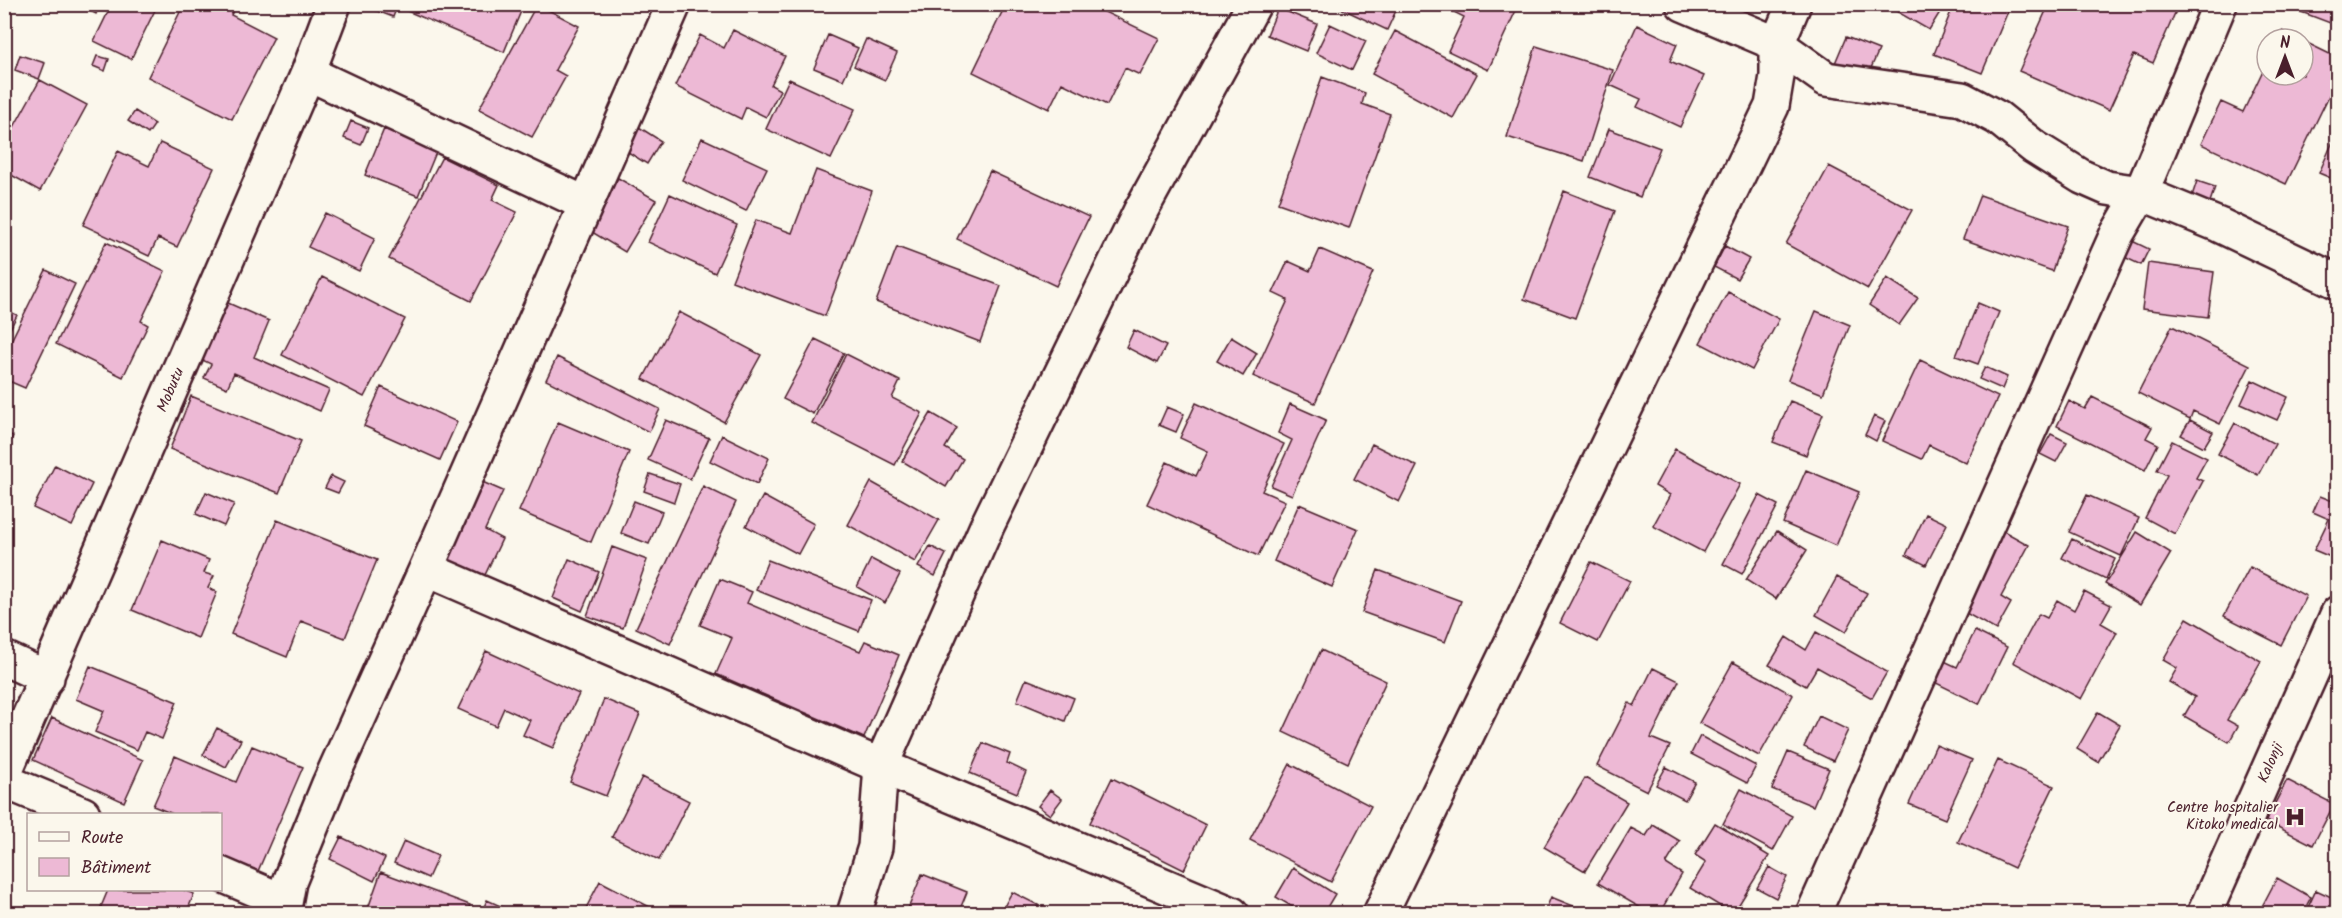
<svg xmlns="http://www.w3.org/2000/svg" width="2342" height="918" viewBox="0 0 2342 918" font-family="Kalam,sans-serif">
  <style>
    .building { fill: #edb9d5; stroke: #4a1f2b; stroke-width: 1.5 }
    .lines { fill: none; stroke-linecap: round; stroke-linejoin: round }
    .minor-casing { stroke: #4a1f2b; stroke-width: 38 }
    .minor { stroke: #fbf7ec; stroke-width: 33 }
    .labels { text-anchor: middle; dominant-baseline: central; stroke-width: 4.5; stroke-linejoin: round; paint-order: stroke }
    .street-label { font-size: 15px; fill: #4a1f2b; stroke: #fbf7ec }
    .poi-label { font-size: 15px; fill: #4a1f2b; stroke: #fbf7ec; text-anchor: end }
  </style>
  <rect width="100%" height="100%" fill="#fbf7ec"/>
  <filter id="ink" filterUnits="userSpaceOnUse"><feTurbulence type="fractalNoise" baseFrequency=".0167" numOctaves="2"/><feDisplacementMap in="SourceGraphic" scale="12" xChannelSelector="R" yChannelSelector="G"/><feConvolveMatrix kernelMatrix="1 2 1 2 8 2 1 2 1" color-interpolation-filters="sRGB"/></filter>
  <g filter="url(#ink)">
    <path class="building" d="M77,4h23l-4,10z
      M112,4h46l-27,55 -37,-18z
      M184,4h53l-6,11 43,22 -42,82 -84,-42z
      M374,4h24l-5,13 -21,-8z
      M407,4h117l-20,48 -99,-42z
      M537,4l42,22 -24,44 11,6 -34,61 -53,-28z
      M1006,4h82l71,34 -19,37 -15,-7 -18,37 -45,-22 -13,26 -76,-37z
      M1332,4h67l-12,26z
      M1438,4h81l-31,66 -40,-19 16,-34z
      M1728,4h19l-4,8z
      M1890,4h55l-16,26 -40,-23z
      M1954,4h57l-29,69 -48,-19z
      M2049,4h130l-26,59 -19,-8 -25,55 -90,-39z
      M2298,4h40v22l-42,-16z
      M1278,8l39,16 -11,27 -39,-16z
      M1330,24l36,17 -14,29 -36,-17z
      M1637,25l40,19 -7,17 34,15 -24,51 -43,-20 4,-8 -31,-14z
      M733,30l52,26 -14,29 9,5 -14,27 -20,-10 -5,12 -66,-33 25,-51 24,13z
      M1395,31l82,43 -24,44 -81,-44z
      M2282,31l16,8h-20z
      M828,35l30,13 -15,32 -29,-12z
      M1846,37l33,13 -12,27 -32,-14z
      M866,39l31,14 -12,27 -31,-14z
      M2303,41l35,17v19l-52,107 -85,-40 20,-42 22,10 24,-50v13h36z
      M1536,46l77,24 -29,91 -77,-24z
      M20,55l25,8 -6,16 -24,-9z
      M97,56l12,3 -4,12 -12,-5z
      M1322,77l43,16 -3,11 28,10 -41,114 -71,-25z
      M789,79l66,30 -24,50 -65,-30z
      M40,80l47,25 -47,86 -36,-20v-26z
      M135,111l20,13 -7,10 -20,-13z
      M351,121l17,7 -7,17 -17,-7z
      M634,124l27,17 -14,23 -27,-17z
      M384,129l53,21 -19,46 -53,-21z
      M1609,129l51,19 -20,49 -50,-20z
      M2338,130v51l-19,-8z
      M702,138l65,30 -21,43 -64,-31z
      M160,143l54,25 -37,79 -19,-9 -9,18 -66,-31 35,-74 31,15z
      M442,157l57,28 -7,15 25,12 -46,89 -82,-42z
      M1829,166l83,44 -44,79 -82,-45z
      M816,170l56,21 -47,125 -93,-35 24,-61 36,13z
      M990,171l99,46 -33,69 -99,-47z
      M618,178l38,22 -31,52 -38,-23z
      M2197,181l18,6 -9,27 -18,-6z
      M1564,191l51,20 -40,107 -51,-19z
      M670,194l67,31 -22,48 -67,-31z
      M1980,195l88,31 -16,45 -89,-32z
      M325,213l50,25 -16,33 -51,-24z
      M2130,240l19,9 -8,16 -19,-9z
      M106,242l59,29 -24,50 7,4 -25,52 -67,-33z
      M1725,246l24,13 -12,20 -23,-12z
      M897,247l104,39 -21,56 -104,-40z
      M1320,249l53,23 -58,131 -62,-27 35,-76 -15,-7 15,-32 22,10z
      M2148,263l66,9 -6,45 -66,-8z
      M46,270l29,14 -50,104 -21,-9v-24z
      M322,277l83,42 -41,78 -82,-42z
      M1887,278l31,20 -19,27 -30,-20z
      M1728,292l51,27 -27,51 -52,-27z
      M219,299l50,22 -15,36 75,33 -9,21 -86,-38 -7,15 -23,-10 7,-14 -17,-8z
      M1978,303l21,9 -21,52 -22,-8z
      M4,309l13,6 -11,22h-2z
      M1816,311l34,14 -27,69 -35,-14z
      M679,312l82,43 -37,67 -81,-43z
      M2172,326l78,39 -30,59 -27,-13 -3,8 -52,-26z
      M1134,330l32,16 -9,17 -31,-16z
      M1231,337l26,16 -14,23 -26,-15z
      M815,339l29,14 -31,61 -30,-15z
      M846,354l54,27 -8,17 30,15 -27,52 -83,-42z
      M557,357l103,52 -11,23 -103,-52z
      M1920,360l78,37 -32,66 -37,-18 -7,14 -40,-18z
      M1985,367l22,10 -5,12 -23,-10z
      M2252,380l36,17 -11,23 -36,-16z
      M381,387l76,35 -17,38 -76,-34z
      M191,396l110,45 -22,52 -109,-44z
      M2092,397l60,30 -6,11 12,6 -13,26 -88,-44 12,-25 16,8z
      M1790,401l33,13 -17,41 -33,-13z
      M1196,403l88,41 -22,47 23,10 -27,55 -111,-52 20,-42 29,14 12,-25 -28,-13z
      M1290,404l36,16 -34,75 -21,-9 21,-46 -14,-7z
      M1167,407l17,7 -8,18 -17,-7z
      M931,413l26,15 -12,20 18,11 -17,28 -44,-26z
      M1874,416l11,5 -9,20 -11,-6z
      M666,420l43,18 -19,41 -42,-19z
      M2190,420l23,12 -9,15 -23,-12z
      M558,422l71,30 -38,90 -72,-31z
      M2235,423l40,21 -17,31 -40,-21z
      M4,432l9,4 -9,17z
      M2051,434l16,8 -11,20 -16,-8z
      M722,435l47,23 -12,26 -47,-23z
      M2172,441l35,17 -11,20 7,3 -28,53 -30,-16 22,-43 -10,-5z
      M1372,444l45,22 -18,36 -45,-23z
      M1675,449l65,35 -37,68 -50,-26 17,-31 -15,-9z
      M55,465l37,19 -20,42 -39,-18z
      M1806,470l53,22 -23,54 -53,-23z
      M650,474l30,10 -6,18 -30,-11z
      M331,476l13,6 -6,11 -13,-5z
      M480,481l23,10 -18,39 17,9 -18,38 -40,-18z
      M871,482l68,38 -24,42 -67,-37z
      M703,486l33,16 -66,142 -34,-16z
      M206,492l28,12 -10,22 -28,-12z
      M1759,495l19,10 -36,69 -19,-10z
      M2087,495l52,23 -18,38 -52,-24z
      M763,496l51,28 -16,30 -52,-28z
      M2320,496l18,7v49h-2l-3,6 -19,-8 15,-31 -16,-7z
      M634,501l28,11 -13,32 -28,-11z
      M1299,504l59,25 -26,58 -58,-26z
      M1926,514l21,10 -21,41 -20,-10z
      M277,520l100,40 -32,78 -44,-17 -14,36 -56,-23z
      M2000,529l29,16 -28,52 10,6 -15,27 -39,-22z
      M1777,531l30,19 -31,49 -30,-19z
      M2137,532l34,21 -31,52 -35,-21z
      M2072,539l43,20 -9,20 -44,-21z
      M162,540l47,20 -5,13 10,3 -6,12 9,4 -19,46 -66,-28z
      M930,546l16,8 -11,22 -17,-9z
      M612,547l35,13 -24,68 -36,-12z
      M569,559l30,13 -17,39 -29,-13z
      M871,559l29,15 -15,29 -28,-16z
      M768,560l103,40 -12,31 -103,-41z
      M1591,562l39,19 -32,61 -38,-19z
      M2250,567l56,29 -25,49 -57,-29z
      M1378,570l83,31 -16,41 -83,-30z
      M1837,577l30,16 -21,39 -30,-17z
      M720,579l32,13 -5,11 113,48 5,-10 34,14 -35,83 -148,-64 16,-36 -32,-13z
      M2084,591l27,14 -10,18 16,9 -36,67 -68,-37 26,-48 8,4 10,-18 17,10z
      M2187,618l74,43 -34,59 11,6 -9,16 -45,-26 11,-19 -26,-15 8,-14 -14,-8z
      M1975,631l32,16 -28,57 -49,-24 10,-21 17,8z
      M1816,632l71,40 -15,26 -55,-31 -11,19 -37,-21 17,-28 20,13z
      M1321,650l65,31 -38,82 -65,-31z
      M486,651l93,43 -26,54 -30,-13 7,-15 -26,-12 -8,18 -38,-17z
      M1733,662l60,33 -34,61 -60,-33z
      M90,666l87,36 -15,37 -17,-7 -8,18 -42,-18 9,-21 -28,-12z
      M1653,668l26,13 -28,57 19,8 -23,45 -50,-25 32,-63 5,3z
      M1026,679l48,19 -9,23 -48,-20z
      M604,699l36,15 -34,82 -36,-14z
      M2098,712l22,13 -22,37 -21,-13z
      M1819,716l29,14 -15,31 -29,-14z
      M52,718l91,42 -19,42 -91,-42z
      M217,728l24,12 -15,27 -23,-12z
      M1700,736l56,30 -9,17 -56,-29z
      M983,743l27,11 -3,9 19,9 -9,21 -47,-20z
      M1936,745l36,15 -27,59 -36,-15z
      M252,746l51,21 -45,104 -38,-16v-41h-47l-20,-8 22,-50 61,26z
      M1788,752l41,17 -16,37 -41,-17z
      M1998,760l56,26 -40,82 -56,-26z
      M1290,764l81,42 -40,76 -81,-42z
      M1666,767l29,15 -10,18 -29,-15z
      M642,777l47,24 -30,59 -47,-23z
      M1112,778l94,47 -22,45 -94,-47z
      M1585,778l42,24 -42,69 -41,-24z
      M2287,780l47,24 -21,41 -47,-24z
      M1741,789l51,27 -19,35 -50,-27z
      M1050,790l12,9 -12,16 -12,-9z
      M1715,823l54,33 -36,58 -43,-26 16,-26 -11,-7z
      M1653,825l27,16 -14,23 16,10 -23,40h-8l-53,-31 33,-55 15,8z
      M341,837l44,21 -11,23 -44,-22z
      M404,841l34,15 -10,22 -34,-15z
      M1769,867l18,10 -11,21 -19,-10z
      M1293,868l42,26 -12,20h-19l-28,-17z
      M381,872l89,33 -3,9h-101z
      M922,874l45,18 -9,22h-52z
      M2277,878l34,19 -9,17h-44z
      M600,881l63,33h-80z
      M108,890h75l11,4 -8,20h-88z
      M2316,890l22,10v14h-33z
      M1012,892l26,13 -4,9h-34z
      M1551,897l42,17h-49z
      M487,900l31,14h-37z
      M5,906l16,8h-17z"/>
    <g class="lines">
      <g class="minor-casing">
        <path id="minor" d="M1683,4l94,40 49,35 136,20 36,19 36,29 48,30 25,11 34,5 78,32 119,57
          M308,73l278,131
          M426,569l455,197 351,148
          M4,658l43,20
          M4,774l304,-701 26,-69
          M4,781l79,33
          M220,874l65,28
          M283,914l6,-32 40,-98 97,-215 248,-565
          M854,914l21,-67 6,-81 106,-240 153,-314 114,-208
          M1380,914l392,-808 5,-30v-32l17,-40
          M1813,914l304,-680 24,-41 79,-189
          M2204,914l134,-301"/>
      </g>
      <use href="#minor" class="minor"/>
    </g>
  </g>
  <defs>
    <g id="hospital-bare" transform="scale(1.62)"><path d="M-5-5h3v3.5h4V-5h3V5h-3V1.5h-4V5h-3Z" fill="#4a1f2b" stroke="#fbf7ec" stroke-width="2.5" paint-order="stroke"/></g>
  </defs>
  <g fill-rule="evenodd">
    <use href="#hospital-bare" x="2295" y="817"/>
  </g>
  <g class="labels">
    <g class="street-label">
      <text transform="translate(171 390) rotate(-67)">Mobutu</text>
      <text transform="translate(2271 763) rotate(-66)">Kalonji</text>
    </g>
    <g class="poi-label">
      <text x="2278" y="808">Centre hospitalier<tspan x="2278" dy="17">Kitoko medical</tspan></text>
    </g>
  </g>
  <rect width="2342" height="918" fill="none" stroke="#fbf7ec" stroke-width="24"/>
  <rect x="12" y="12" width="2318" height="894" fill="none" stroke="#4a1f2b" stroke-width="2" filter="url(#ink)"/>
  <rect x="27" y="813" width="195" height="78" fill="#fbf7ec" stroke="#b4a19f" stroke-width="1.5"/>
  <rect x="39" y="832" width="30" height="9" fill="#fbf7ec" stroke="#b4a19f" stroke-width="1.5"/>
  <text x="81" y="843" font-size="18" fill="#4a1f2b">Route</text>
  <rect x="39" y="858" width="30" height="18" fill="#edb9d5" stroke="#b4a19f" stroke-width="1.5"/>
  <text x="81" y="873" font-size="18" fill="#4a1f2b">Bâtiment</text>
  <g transform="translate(2285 57)"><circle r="28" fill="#fbf7ec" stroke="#b4a19f" stroke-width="1.5"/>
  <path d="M0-4.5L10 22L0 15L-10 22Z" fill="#4a1f2b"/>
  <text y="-9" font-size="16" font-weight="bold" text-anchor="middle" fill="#4a1f2b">N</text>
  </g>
</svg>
